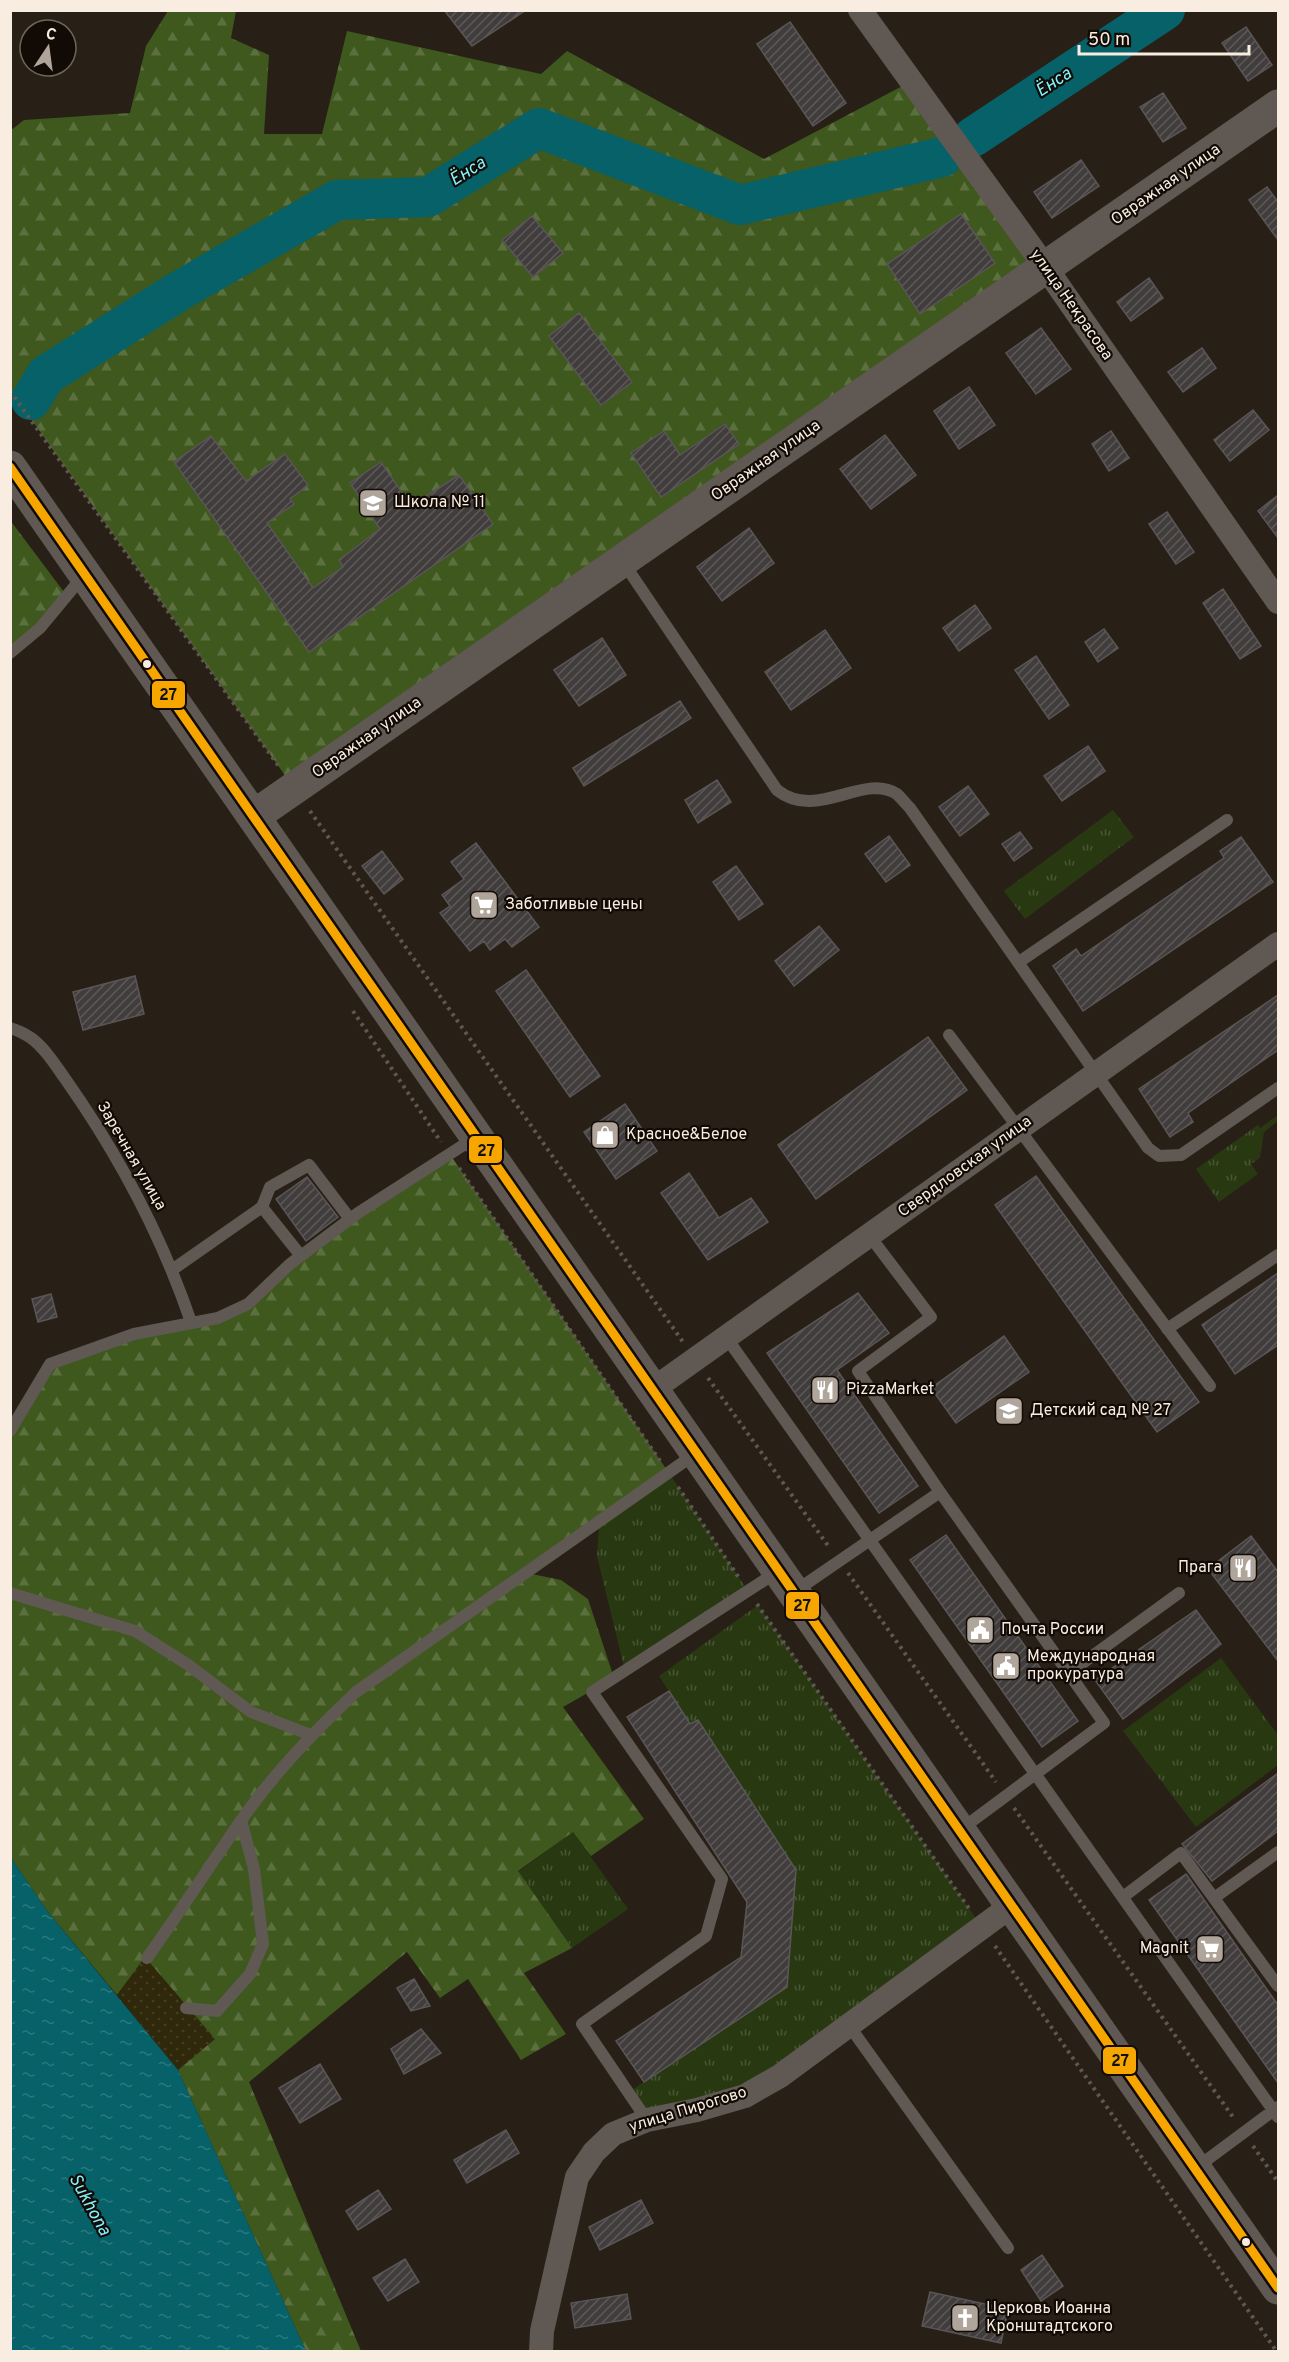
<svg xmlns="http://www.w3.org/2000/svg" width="1289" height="2362" viewBox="0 0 1289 2362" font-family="Overpass,sans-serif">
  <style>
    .grass { fill: url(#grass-tufts) }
    .forest { fill: url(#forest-firs) }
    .sand { fill: url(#sand-dots) }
    .water { fill: url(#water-ripples) }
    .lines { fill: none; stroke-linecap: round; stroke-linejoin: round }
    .river { stroke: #066168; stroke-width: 40 }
    .building { fill: url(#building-hatch); stroke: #5a5657; stroke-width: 1.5 }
    .path { stroke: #5f5751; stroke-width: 4; stroke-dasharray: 3 4.5; stroke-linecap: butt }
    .lane { stroke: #605852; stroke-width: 12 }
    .street { stroke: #605852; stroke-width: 24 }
    .secondary { stroke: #605852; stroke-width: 33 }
    .bus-1-casing { stroke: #120a04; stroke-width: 14 }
    .bus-1 { stroke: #f7a600; stroke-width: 9 }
    .bus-dot { fill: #f9ede2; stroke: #120a04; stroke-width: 2 }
    .labels { text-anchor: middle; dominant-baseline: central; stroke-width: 4.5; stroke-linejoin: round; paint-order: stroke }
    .street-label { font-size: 16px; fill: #f9ede2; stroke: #120a04 }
    .poi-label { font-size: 16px; fill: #f9ede2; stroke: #120a04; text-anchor: start }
    .water-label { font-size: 18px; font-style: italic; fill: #82f1fe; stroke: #120a04 }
    .line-badge { stroke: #120a04; stroke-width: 2 }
    .pale-badge-label { font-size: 16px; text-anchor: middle; font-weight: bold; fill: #111 }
  </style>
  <defs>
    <pattern id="grass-tufts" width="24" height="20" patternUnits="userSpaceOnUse" patternTransform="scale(1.5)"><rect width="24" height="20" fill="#283912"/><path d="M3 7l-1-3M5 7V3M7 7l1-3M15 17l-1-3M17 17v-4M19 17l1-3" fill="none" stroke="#485634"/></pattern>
    <pattern id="forest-firs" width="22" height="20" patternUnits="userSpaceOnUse" patternTransform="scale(1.5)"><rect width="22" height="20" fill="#3e581e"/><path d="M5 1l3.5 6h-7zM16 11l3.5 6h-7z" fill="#5b703e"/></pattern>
    <pattern id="sand-dots" width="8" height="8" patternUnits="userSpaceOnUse" patternTransform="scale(1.5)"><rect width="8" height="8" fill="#30280a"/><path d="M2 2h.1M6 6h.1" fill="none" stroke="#443d22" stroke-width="1.8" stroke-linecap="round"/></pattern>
    <pattern id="water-ripples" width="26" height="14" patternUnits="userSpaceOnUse" patternTransform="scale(1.5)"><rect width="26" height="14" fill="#066168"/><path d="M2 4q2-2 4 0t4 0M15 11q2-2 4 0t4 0" fill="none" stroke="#2b787d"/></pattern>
    <pattern id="building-hatch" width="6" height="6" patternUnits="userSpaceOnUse" patternTransform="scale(1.5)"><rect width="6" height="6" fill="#413d3d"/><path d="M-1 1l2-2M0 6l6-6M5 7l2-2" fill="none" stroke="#5d5959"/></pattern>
  </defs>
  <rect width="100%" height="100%" fill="#281f16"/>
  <path class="grass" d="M1113,810l21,27 -109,82 -21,-28z
    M1277,1116l1,5 -14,11 -4,26 -9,6 7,10 -39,28 -23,-33 62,-44 2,3z
    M669,1473l79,118 -123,80 -28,-115 2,-34z
    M758,1605l224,322 -202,149 -133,44 -18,-28 158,-106 9,-116 -98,-150 -8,4 -31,-48z
    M1221,1658l57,77v30l-82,62 -73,-96z
    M573,1832l55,77 -56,39 -54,-76z"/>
  <path class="forest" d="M168,11h68l-5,27 38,17 -5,79h58l25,-103 194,43 26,-23 197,108 146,-77 136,186 -752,520 -283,-397 -1,-260 14,-11 106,-7 16,-67z
    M10,520l57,76 -57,57z
    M449,1153l220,320 -142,100 34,7 27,19 26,79 -51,29 81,112 -53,37 -18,-24 -55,39 54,77 -48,25 42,61 -45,26 -53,-81 -28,19 -33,-46 -158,130 112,269h-55l-128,-281 36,-31 -69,-81 -28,37 -69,-83 -37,-54v-427l39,-67 198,-60 42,-40z"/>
  <path class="sand" d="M145,1957l70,82 -37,31 -61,-75z"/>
  <path class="water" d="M11,1858l37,54 130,158 128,281h-295z"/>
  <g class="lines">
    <path class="river" d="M973,137l192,-127
      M31,400l15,-25 133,-84 158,-91 91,-3 111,-69 201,77 202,-48"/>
  </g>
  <path class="building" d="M444,10h82l-54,36z
    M790,22l56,81 -33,23 -56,-82z
    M1246,27l26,38 -24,16 -26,-38z
    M1163,93l23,35 -23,14 -23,-35z
    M1081,160l18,26 -47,32 -18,-26z
    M1267,187l11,15v38l-29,-40z
    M961,214l34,49 -75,51 -33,-50z
    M532,216l31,37 -30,24 -31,-37z
    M1149,278l14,20 -32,23 -14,-19z
    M579,313l53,69 -31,23 -52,-69z
    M1041,328l30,41 -35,25 -30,-41z
    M1202,348l14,20 -33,24 -15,-20z
    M969,387l26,38 -36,24 -25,-38z
    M1253,410l16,20 -39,31 -16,-21z
    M725,424l14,20 -78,53 -30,-44 33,-22 16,24z
    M1111,431l18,27 -20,13 -17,-27z
    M885,435l31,40 -45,34 -31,-40z
    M211,436l35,45 39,-27 23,31 -18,14 4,5 -27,19 46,65 30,-21 -4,-7 41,-31 -30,-46 31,-21 30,44 48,-31 34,49 -184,128 -135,-190z
    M1278,495v43l-20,-27z
    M1167,512l27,40 -18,12 -27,-40z
    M749,528l25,35 -52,38 -25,-34z
    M1223,589l38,57 -21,13 -37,-56z
    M975,605l16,23 -32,23 -16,-23z
    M1104,629l14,19 -20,14 -13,-20z
    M825,630l26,38 -60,42 -26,-38z
    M602,638l24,37 -47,31 -25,-36z
    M1036,656l33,49 -20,14 -34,-49z
    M680,701l11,17 -107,68 -11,-18z
    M1088,746l17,25 -43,30 -18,-25z
    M717,780l14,22 -33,21 -13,-23z
    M968,786l21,28 -29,22 -21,-29z
    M1020,832l12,16 -18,13 -12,-17z
    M889,836l21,29 -24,17 -21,-28z
    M1241,837l32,45 -190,129 -30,-45 23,-17 5,7 143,-98 -4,-7z
    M476,843l63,84 -27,20 -7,-8 -15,11 -6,-9 -14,10 -30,-38 10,-7 -8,-11 22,-16 -13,-17z
    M382,851l21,28 -19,15 -22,-28z
    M736,866l27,38 -24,16 -26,-38z
    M819,926l20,24 -45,36 -19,-25z
    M526,970l74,106 -30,21 -74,-106z
    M135,976l9,38 -61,16 -10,-38z
    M1278,995v55l-90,63 5,9 -23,15 -31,-48z
    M928,1037l39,53 -151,109 -38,-54z
    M625,1104l32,47 -41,28 -32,-47z
    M689,1173l30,45 32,-20 17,24 -60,38 -47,-67z
    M1036,1176l163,226 -42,30 -162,-227z
    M307,1177l31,40 -32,24 -30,-42z
    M1278,1273v72l-43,29 -33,-49z
    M858,1293l31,40 -52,37 81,116 -39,27 -112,-160z
    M51,1294l6,23 -19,5 -6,-23z
    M1004,1336l25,36 -73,51 -25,-35z
    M946,1535l132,186 -36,26 -132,-187z
    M1251,1536l27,36v89l-70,-92z
    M1196,1610l25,34 -98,75 -28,-39z
    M669,1691l21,33 8,-4 98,150 -9,117 -143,95 -28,-41 125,-84 6,-55 -120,-185z
    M1278,1773v58l-66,50 -30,-37z
    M1186,1874l92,131v78l-129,-183z
    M414,1979l16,27 -19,5 -14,-23z
    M421,2029l20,24 -37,21 -13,-25z
    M320,2064l21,35 -41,24 -21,-35z
    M506,2130l13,23 -52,30 -13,-23z
    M378,2190l13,19 -33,21 -12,-19z
    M641,2200l12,23 -53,27 -11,-23z
    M1042,2255l21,31 -22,15 -20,-31z
    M405,2259l14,23 -31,19 -15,-23z
    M930,2292l78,17 -7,34 -79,-17z
    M627,2294l4,25 -56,9 -4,-25z"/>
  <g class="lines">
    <path class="path" d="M10,391l270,377
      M310,811l373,531
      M353,1011l88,131
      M459,1168l201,293
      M708,1378l121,169
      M678,1487l61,91
      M848,1573l148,209
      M757,1604l213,306
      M1014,1808l221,312
      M995,1946l282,406
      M1253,2146l25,36"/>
    <path class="lane" d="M623,562l154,228c40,32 86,-18 120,4 4,4 9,10 13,14l238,340 11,8 22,-1 97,-67
      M10,653l30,-25 44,-53
      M1019,962l208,-142
      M10,1028c7,2 15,6 21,10 14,10 25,28 35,42 52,74 96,157 125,242
      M949,1035l261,351
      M262,1207l39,49
      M869,1235l62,82 -73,54 82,121 164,231 -144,107
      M172,1270l90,-63 8,-20 39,-22 41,54
      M1167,1329l111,-74
      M726,1337l552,780
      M10,1431l40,-67 84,-30 84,-16 30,-14 42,-40 68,-51 118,-76
      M794,1592l146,-100
      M10,1593l125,38 52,33 64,48 60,23
      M1069,1673l110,-80
      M1123,1897l58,-44 97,133
      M1214,1898l64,-46
      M147,1958c32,-45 62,-91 93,-136 33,-48 74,-90 116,-130l339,-238
      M186,2008l31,3 33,-37 13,-30 -9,-75 -13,-49
      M848,2024l160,224
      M647,2120l-65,-96 124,-88 16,-57 -130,-187 185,-120
      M1196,2168l82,-61"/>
    <path class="street" d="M860,10l186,258 232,334
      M652,1390l626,-446
      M541,2352l1,-21 35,-154 17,-25 19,-18 34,-14 50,-10 48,-14 35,-20 231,-170"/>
    <path class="secondary" d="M10,467l1268,1821
      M254,816l1024,-710"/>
    <g class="bus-1-casing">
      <path id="bus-1" d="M10,467l1268,1821"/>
    </g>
    <use href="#bus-1" class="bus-1"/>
  </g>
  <defs>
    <g id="school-square" transform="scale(1.5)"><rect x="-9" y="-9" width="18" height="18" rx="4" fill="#b0a59b" stroke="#120a04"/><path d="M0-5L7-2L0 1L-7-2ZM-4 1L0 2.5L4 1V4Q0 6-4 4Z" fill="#fff"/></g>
    <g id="supermarket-square" transform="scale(1.5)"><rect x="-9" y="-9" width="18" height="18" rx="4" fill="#b0a59b" stroke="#120a04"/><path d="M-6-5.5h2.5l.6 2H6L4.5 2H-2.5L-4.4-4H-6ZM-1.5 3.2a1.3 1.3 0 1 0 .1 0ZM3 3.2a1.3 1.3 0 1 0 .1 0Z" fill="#fff"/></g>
    <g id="shop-square" transform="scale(1.5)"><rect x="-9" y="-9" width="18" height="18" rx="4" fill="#b0a59b" stroke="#120a04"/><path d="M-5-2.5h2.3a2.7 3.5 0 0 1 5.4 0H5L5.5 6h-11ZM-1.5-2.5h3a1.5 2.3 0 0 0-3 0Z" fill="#fff"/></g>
    <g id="restaurant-square" transform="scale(1.5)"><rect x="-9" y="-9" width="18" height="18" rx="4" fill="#b0a59b" stroke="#120a04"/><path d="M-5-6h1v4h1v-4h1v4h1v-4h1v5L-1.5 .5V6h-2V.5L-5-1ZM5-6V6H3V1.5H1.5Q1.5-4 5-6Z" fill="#fff"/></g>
    <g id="civic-square" transform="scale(1.5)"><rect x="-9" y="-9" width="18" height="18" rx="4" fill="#b0a59b" stroke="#120a04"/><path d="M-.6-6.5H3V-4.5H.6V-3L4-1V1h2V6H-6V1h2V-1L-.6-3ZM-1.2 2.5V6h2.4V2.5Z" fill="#fff"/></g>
    <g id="church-square" transform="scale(1.5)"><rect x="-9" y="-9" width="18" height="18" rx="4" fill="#b0a59b" stroke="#120a04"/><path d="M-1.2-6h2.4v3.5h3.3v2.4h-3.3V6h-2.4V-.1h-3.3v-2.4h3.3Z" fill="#fff"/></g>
  </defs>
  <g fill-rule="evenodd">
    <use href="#school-square" x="373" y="503"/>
    <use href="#supermarket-square" x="484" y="905"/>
    <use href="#shop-square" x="605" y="1135"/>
    <use href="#restaurant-square" x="825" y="1390"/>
    <use href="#school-square" x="1009" y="1411"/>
    <use href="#restaurant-square" x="1243" y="1568"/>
    <use href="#civic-square" x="980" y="1630"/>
    <use href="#civic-square" x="1006" y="1666"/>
    <use href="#supermarket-square" x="1210" y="1949"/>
    <use href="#church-square" x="965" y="2318"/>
  </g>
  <g class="bus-dot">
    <circle cx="147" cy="664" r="5"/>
    <circle cx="1246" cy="2242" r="5"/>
  </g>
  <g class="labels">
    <g class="street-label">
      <text transform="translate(1166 185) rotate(-35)">Овражная улица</text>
      <text transform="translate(1071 305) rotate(55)">улица Некрасова</text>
      <text transform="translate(766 461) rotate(-35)">Овражная улица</text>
      <text transform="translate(367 738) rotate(-35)">Овражная улица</text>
      <text transform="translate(131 1156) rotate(60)">Заречная улица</text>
      <text transform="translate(965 1167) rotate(-36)">Свердловская улица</text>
      <text transform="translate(688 2110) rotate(-17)">улица Пирогово</text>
    </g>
    <g class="poi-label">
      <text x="394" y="503">Школа № 11</text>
      <text x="505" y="905">Заботливые цены</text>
      <text x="626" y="1135">Красное&amp;Белое</text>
      <text x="846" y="1390">PizzaMarket</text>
      <text x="1030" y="1411">Детский сад № 27</text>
      <text x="1222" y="1568" text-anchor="end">Прага</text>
      <text x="1001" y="1630">Почта России</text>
      <text x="1027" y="1657">Международная<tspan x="1027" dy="18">прокуратура</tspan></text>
      <text x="1189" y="1949" text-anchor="end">Magnit</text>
      <text x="986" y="2309">Церковь Иоанна<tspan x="986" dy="18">Кронштадтского</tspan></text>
    </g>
    <g class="water-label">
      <text transform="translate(1054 83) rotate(-33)">Ёнса</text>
      <text transform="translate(468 172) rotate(-32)">Ёнса</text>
      <text transform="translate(89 2205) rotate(61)">Sukhona</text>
    </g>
  </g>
  <g class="line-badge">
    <rect x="151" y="680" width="35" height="29" rx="6" fill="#f7a600"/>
    <rect x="468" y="1135" width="35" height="29" rx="6" fill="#f7a600"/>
    <rect x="785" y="1591" width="35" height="29" rx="6" fill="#f7a600"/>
    <rect x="1102" y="2046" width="35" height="29" rx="6" fill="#f7a600"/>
  </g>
  <g class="pale-badge-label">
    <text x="168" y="700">27</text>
    <text x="486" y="1156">27</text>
    <text x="802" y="1611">27</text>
    <text x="1120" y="2066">27</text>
  </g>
  <rect width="1289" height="2362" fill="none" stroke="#f9ede2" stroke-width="24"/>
  <g transform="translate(48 48) rotate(13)"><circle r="28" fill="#120a04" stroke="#6e655d" stroke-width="1.5"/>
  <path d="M0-4.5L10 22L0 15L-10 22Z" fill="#b0a59b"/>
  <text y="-9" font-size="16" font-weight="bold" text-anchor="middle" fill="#f9ede2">С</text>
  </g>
  <path d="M1079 45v9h170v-9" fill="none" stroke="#f9ede2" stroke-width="3"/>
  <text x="1088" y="45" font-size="18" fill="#f9ede2" stroke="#120a04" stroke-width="4.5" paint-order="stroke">50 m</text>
</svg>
